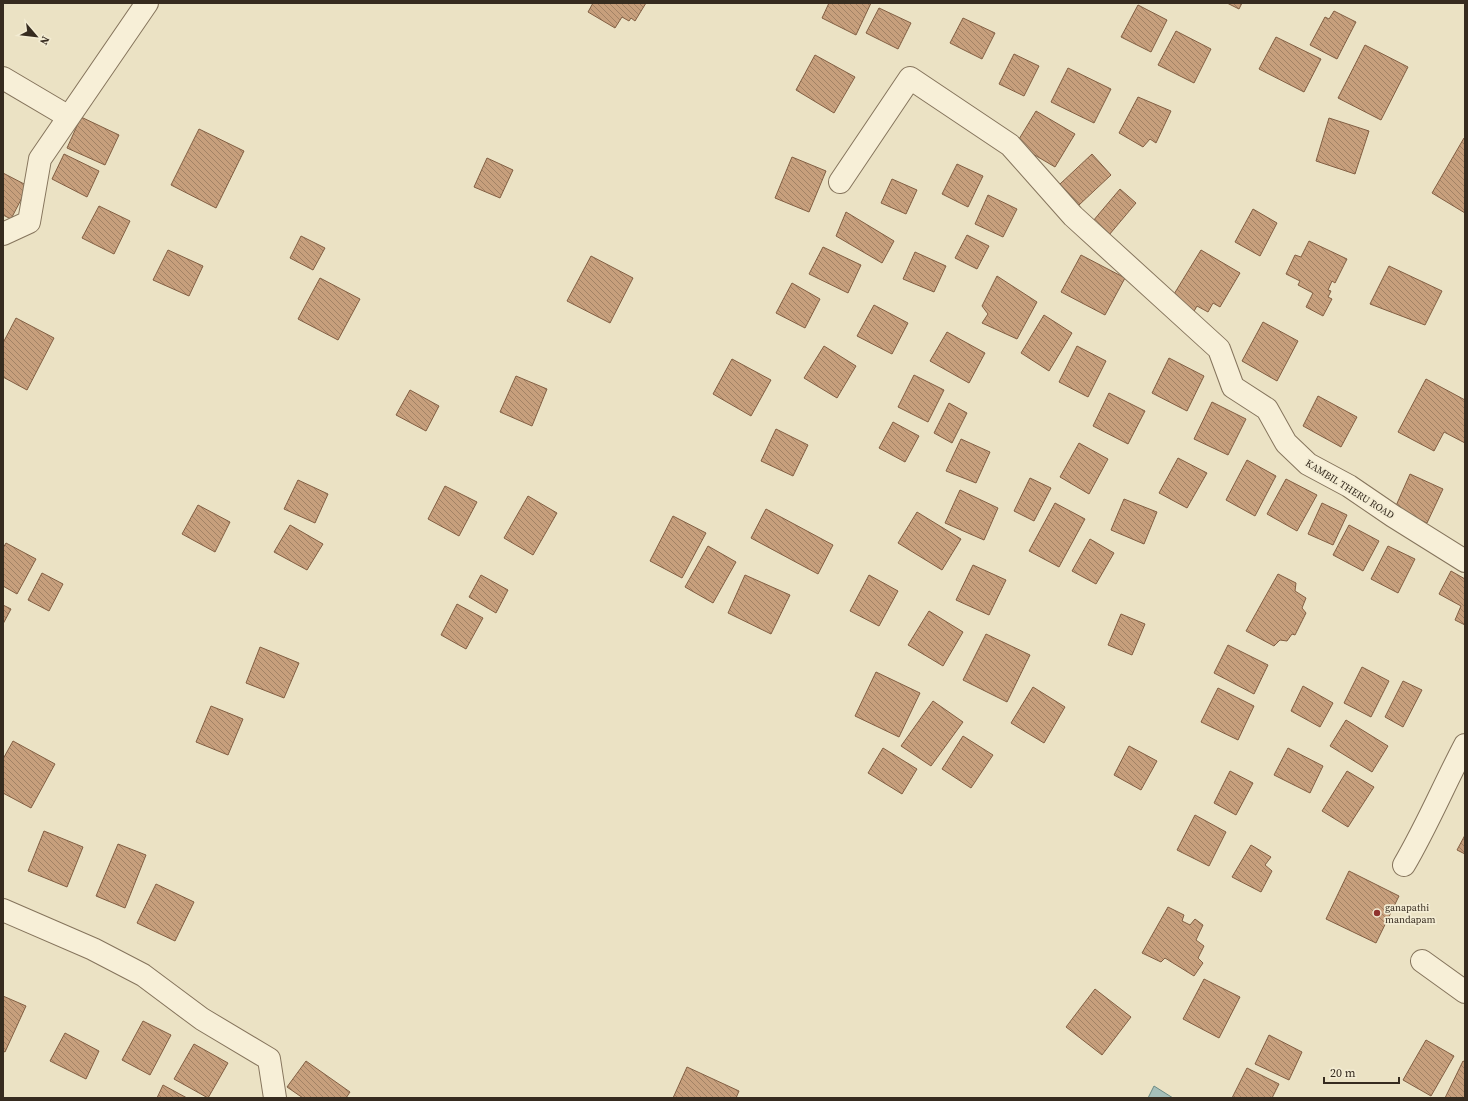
<svg xmlns="http://www.w3.org/2000/svg" width="1468" height="1101" viewBox="0 0 1468 1101" font-family="'Source Serif 4',serif">
  <style>
    .water { fill: #a6bfb9; stroke: #6d8c86 }
    .building { fill: url(#building-back-hatch); stroke: #825f43 }
    .lines { fill: none; stroke-linecap: round; stroke-linejoin: round }
    .minor-casing { stroke: #85745c; stroke-width: 24 }
    .minor { stroke: #f7efd7; stroke-width: 22 }
    .poi-dot { fill: #90342f; stroke: #f3ecd3; stroke-width: 1.5 }
    .labels { text-anchor: middle; dominant-baseline: central; stroke-width: 3.5; stroke-linejoin: round; paint-order: stroke }
    .street-label { font-size: 10px; fill: #362b1f; stroke: #f3ecd3 }
    .poi-label { font-size: 10px; fill: #362b1f; stroke: #f3ecd3; text-anchor: start }
  </style>
  <defs>
    <pattern id="building-back-hatch" width="6" height="6" patternUnits="userSpaceOnUse"><rect width="6" height="6" fill="#c79f7c"/><path d="M-1 5l2 2M0 0l6 6M5-1l2 2" fill="none" stroke="#a28265"/></pattern>
  </defs>
  <rect width="100%" height="100%" fill="#ebe2c4"/>
  <path class="water" d="M1154,1086l19,12h-25z"/>
  <path class="building" d="M593,3h53l-11,18 -4,-3 -2,3 -7,-4 -7,11 -27,-16z
    M829,3h42l-15,32 -34,-17z
    M1227,3h15l-3,6z
    M1138,5l29,15 -16,32 -30,-15z
    M879,8l32,15 -13,26 -32,-16z
    M1334,11l22,11 -19,37 -27,-14 15,-28 4,2z
    M963,18l32,15 -13,26 -32,-16z
    M1176,31l35,18 -17,34 -36,-18z
    M1276,37l45,22 -17,33 -45,-23z
    M1365,45l43,22 -27,53 -43,-22z
    M1014,54l25,12 -15,30 -25,-12z
    M815,55l40,22 -21,36 -38,-23z
    M1068,68l43,21 -17,34 -43,-21z
    M1138,97l33,14 -15,32 -6,-4 -7,8 -24,-14z
    M1036,111l39,23 -20,33 -39,-23z
    M81,117l38,18 -14,30 -38,-17z
    M1329,118l40,13 -14,43 -39,-13z
    M199,129l45,22 -28,57 -45,-23z
    M1464,138l1,1v74l-33,-20z
    M64,154l35,17 -12,26 -35,-18z
    M1092,154l19,21 -32,30 -19,-21z
    M792,157l34,14 -17,41 -34,-14z
    M487,158l26,12 -13,28 -26,-11z
    M957,164l26,12 -15,31 -26,-13z
    M3,173l25,13 -17,33 -8,-4z
    M892,179l25,11 -11,24 -25,-11z
    M1120,189l16,14 -27,32 -16,-14z
    M988,195l29,14 -14,28 -28,-13z
    M99,206l31,15 -16,33 -32,-16z
    M1253,209l24,14 -17,33 -25,-14z
    M846,212l48,29 -12,22 -46,-27z
    M967,235l22,11 -12,23 -22,-11z
    M301,236l24,12 -12,22 -23,-12z
    M1309,241l38,18 -12,24 -3,-2 -4,9 3,1 -3,6 4,2 -9,17 -17,-9 7,-14 -15,-8 2,-4 -14,-7 9,-19 6,2z
    M823,247l38,18 -13,28 -39,-19z
    M168,250l35,16 -14,30 -36,-16z
    M1201,250l39,23 -20,34 -7,-4 -5,9 -11,-6 -4,7 -22,-14z
    M915,252l31,14 -12,26 -31,-13z
    M1081,255l44,23 -20,37 -44,-23z
    M591,256l42,22 -23,45 -43,-22z
    M1389,266l53,25 -17,34 -55,-21z
    M997,276l40,26 -20,37 -35,-16 6,-9 -6,-8z
    M320,278l40,21 -22,41 -40,-21z
    M792,283l28,16 -15,29 -29,-15z
    M874,305l34,18 -16,31 -35,-18z
    M1044,315l28,18 -23,38 -28,-18z
    M16,318l38,20 -27,52 -24,-13v-34z
    M1263,322l35,19 -21,40 -35,-20z
    M947,332l38,21 -16,30 -39,-22z
    M824,346l32,20 -19,32 -33,-20z
    M1077,346l29,15 -18,36 -29,-15z
    M1169,358l35,18 -17,35 -35,-18z
    M732,359l39,21 -20,36 -38,-22z
    M914,375l30,15 -16,32 -30,-15z
    M516,376l31,13 -15,37 -32,-14z
    M1426,379l39,21v43l-21,-11 -10,19 -36,-19z
    M410,390l29,16 -13,25 -30,-16z
    M1109,393l36,18 -17,33 -35,-18z
    M1318,396l39,21 -16,30 -38,-21z
    M1212,402l34,17 -18,36 -34,-16z
    M949,403l18,10 -15,30 -18,-10z
    M893,422l26,14 -14,26 -26,-14z
    M776,429l32,16 -15,31 -32,-15z
    M961,439l29,13 -14,31 -30,-12z
    M1079,443l29,16 -19,35 -29,-17z
    M1178,458l29,15 -20,35 -28,-15z
    M1247,460l29,16 -21,40 -29,-16z
    M1410,474l33,15 -16,34 -32,-15z
    M1030,478l21,10 -17,33 -20,-10z
    M1286,479l31,16 -20,36 -30,-17z
    M298,480l30,14 -13,29 -31,-14z
    M445,486l32,16 -18,34 -31,-17z
    M960,490l38,18 -14,32 -39,-17z
    M528,496l29,17 -24,42 -29,-17z
    M1124,499l33,13 -13,32 -33,-14z
    M1055,503l30,16 -26,48 -30,-16z
    M1322,503l25,12 -14,30 -25,-11z
    M198,505l32,17 -15,30 -33,-18z
    M766,509l67,36 -15,29 -67,-36z
    M917,512l44,27 -19,31 -44,-27z
    M673,516l33,17 -24,45 -32,-17z
    M290,525l33,19 -16,26 -33,-18z
    M1349,525l30,16 -16,30 -30,-16z
    M1090,539l24,14 -18,31 -24,-13z
    M6,543l30,16 -19,35 -14,-8v-38z
    M708,546l28,16 -23,41 -28,-16z
    M1388,546l27,13 -17,34 -27,-14z
    M973,565l33,15 -17,35 -33,-15z
    M1451,571l14,8v46l-10,-5 6,-14 -22,-12z
    M42,573l21,11 -14,27 -21,-11z
    M1278,574l18,9 -1,8 11,7 -4,10 4,5 -11,22 -3,-1 -5,7 -7,-1 -6,6 -28,-15z
    M481,575l27,15 -12,23 -27,-16z
    M745,575l45,20 -19,39 -43,-21z
    M869,575l29,16 -19,35 -29,-15z
    M457,604l26,14 -17,31 -25,-14z
    M3,605l8,4 -8,15z
    M929,611l34,21 -20,34 -35,-21z
    M1121,614l24,10 -13,31 -24,-10z
    M986,634l44,21 -23,47 -44,-22z
    M1228,645l40,20 -14,29 -40,-21z
    M260,647l39,16 -15,35 -38,-15z
    M1362,667l27,14 -18,36 -27,-14z
    M876,672l44,21 -21,44 -44,-21z
    M1403,681l19,9 -19,37 -18,-10z
    M1303,686l30,17 -13,24 -29,-16z
    M1033,687l32,20 -21,36 -33,-20z
    M1218,688l36,18 -16,34 -37,-18z
    M933,701l30,21 -32,44 -30,-20z
    M211,706l32,13 -15,36 -32,-13z
    M1346,720l42,26 -16,26 -42,-26z
    M963,736l30,19 -22,33 -29,-19z
    M13,741l42,23 -24,44 -28,-15v-34z
    M1129,746l28,15 -16,29 -27,-15z
    M883,748l34,21 -15,25 -34,-21z
    M1288,748l35,18 -13,27 -36,-18z
    M1230,771l23,12 -17,32 -22,-12z
    M1347,771l27,16 -26,40 -26,-16z
    M1195,815l31,17 -17,34 -32,-16z
    M44,831l39,16 -16,40 -39,-16z
    M1465,835v19l-8,-4z
    M118,844l28,11 -21,53 -29,-12z
    M1251,845l20,12 -6,8 7,6 -11,21 -29,-15z
    M1349,871l50,25 -23,47 -50,-24z
    M156,884l38,18 -19,39 -38,-18z
    M1168,907l16,8 -2,6 8,4 5,-6 8,6 -7,15 8,6 -6,12 5,5 -9,13 -29,-18 -4,4 -19,-9z
    M1204,979l36,18 -21,41 -36,-19z
    M1095,989l36,28 -29,38 -36,-28z
    M3,996l23,10 -21,46 -2,-1z
    M143,1021l28,14 -21,40 -28,-15z
    M65,1033l34,18 -13,28 -36,-18z
    M1269,1035l33,17 -13,28 -34,-16z
    M1426,1040l28,16 -23,40 -28,-16z
    M194,1044l34,19 -20,35 -34,-19z
    M306,1061l44,31 -4,6h-43l-16,-11z
    M1463,1061l2,1v36h-20z
    M687,1067l52,24 -3,7h-63z
    M1247,1068l32,16 -7,14h-40z
    M163,1085l24,13h-30z"/>
  <g class="lines">
    <g class="minor-casing">
      <path id="minor" d="M3,78l66,39
        M840,182l70,-104 100,67 63,71 146,133 14,38 34,22 19,34 22,21 41,22 44,30 72,45
        M3,234l26,-12 11,-63 107,-156
        M1404,865c23,-39 40,-80 61,-120
        M3,910l90,39 50,26 59,44 67,40 6,39
        M1422,961l43,31"/>
    </g>
    <use href="#minor" class="minor"/>
  </g>
  <circle class="poi-dot" cx="1377" cy="913" r="4"/>
  <g class="labels">
    <g class="street-label">
      <text transform="translate(1350 489) rotate(32)">KAMBIL THERU ROAD</text>
    </g>
    <g class="poi-label">
      <text x="1385" y="907">ganapathi<tspan x="1385" dy="12">mandapam</tspan></text>
    </g>
  </g>
  <rect width="1468" height="1101" fill="none" stroke="#362b1f" stroke-width="8"/>
  <g transform="translate(36 36) rotate(118)" stroke="#f3ecd3" stroke-width="3" paint-order="stroke">
  <path d="M0-3L7 15L0 10L-7 15Z" fill="#362b1f"/>
  <text y="-6" font-size="11" font-weight="bold" text-anchor="middle" fill="#362b1f">N</text>
  </g>
  <path d="M1324 1077v6h75v-6" fill="none" stroke="#362b1f" stroke-width="2"/>
  <text x="1330" y="1077" font-size="12" fill="#362b1f" stroke="#f3ecd3" stroke-width="3" paint-order="stroke">20 m</text>
</svg>
